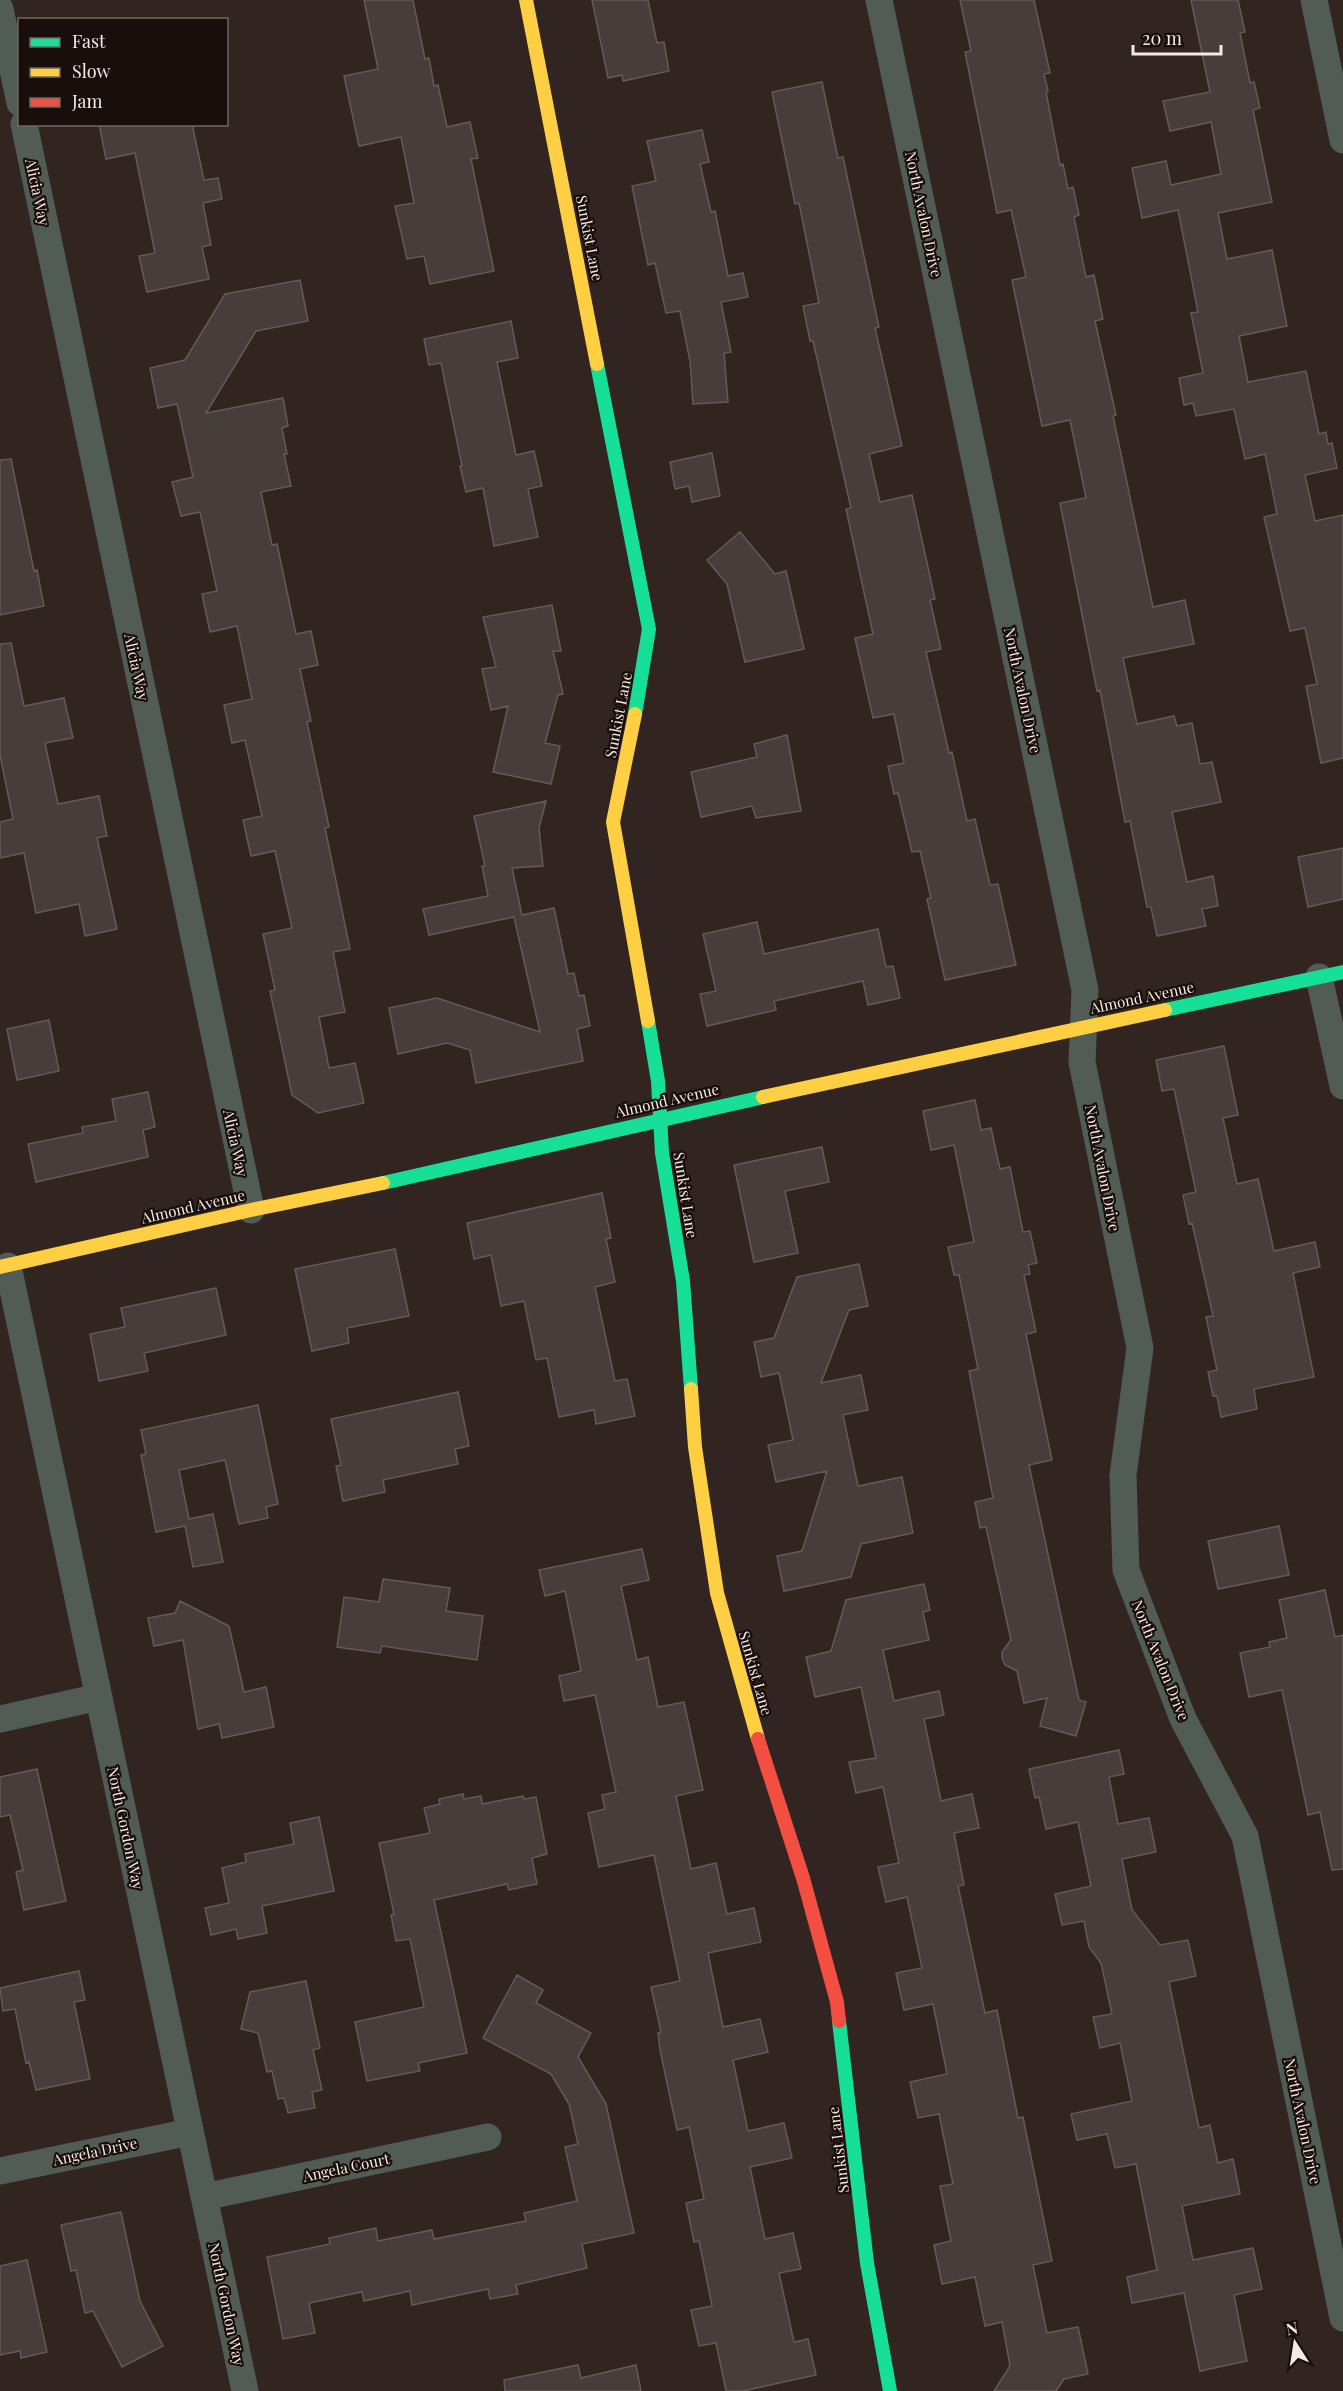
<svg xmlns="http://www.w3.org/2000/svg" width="1343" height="2391" viewBox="0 0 1343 2391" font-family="'Playfair Display',serif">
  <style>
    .building { fill: #473d3a; stroke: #655a57; stroke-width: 1.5 }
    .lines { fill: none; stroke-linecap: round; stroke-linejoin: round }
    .street { stroke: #515c54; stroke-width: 27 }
    .fast { stroke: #16e098; stroke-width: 14 }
    .slow { stroke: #ffcf43; stroke-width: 14 }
    .jam { stroke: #f24e42; stroke-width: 14 }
    .labels { text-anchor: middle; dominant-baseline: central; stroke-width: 4.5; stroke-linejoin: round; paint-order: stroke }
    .street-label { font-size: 15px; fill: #f9e9e4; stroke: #180e0b }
  </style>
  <rect width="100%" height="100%" fill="#312421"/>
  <path class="building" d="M364,0h49l12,59 4,-1 5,28 4,-1 9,42 23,-5 8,36 -7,1 23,112 -64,13 -6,-28 -17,3 -12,-53 19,-3 -13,-66 -42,9 -15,-70 34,-7z
    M592,0h56l9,43 7,-1 5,29 -46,10 -1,-6 -14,3z
    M960,0h74l16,73 -6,1 4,17 -2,1 14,73 3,-1 5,25 5,-2 6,28 -5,2 12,60 8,-2 9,44 -8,2 21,94 -3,1 40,191 32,-7 9,44 -71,14 14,66 37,-8 3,10 15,-3 8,41 12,-2 9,40 -49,10 15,70 26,-6 5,30 -16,3 4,17 -49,10 -6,-29h-4l-17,-86 -5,1 -25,-132 -3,1 -37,-188 26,-5 -16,-78 -28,6 -30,-146 14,-3 -15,-67 -14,3 -32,-161 6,-1z
    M1191,0h47l7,32 -5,1 10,50 4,-1 6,26 -7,2 19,92 -54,11 9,46 45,-9 15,76 -48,10 9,46 58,-11 13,63 7,-2 2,12 4,-1 5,25 -32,7 10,46 28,-6v243l-22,5 -15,-77 11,-2 -12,-56 -15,3 -26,-114 13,-3 -12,-60 -20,5 -11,-50 -38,7 -3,-13 -9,2 -5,-27 24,-5 -12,-60 7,-1 -20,-102 -36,8 -10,-50 34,-7 5,24 50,-11 -10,-52 -41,9 -7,-30 47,-9z
    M822,82l16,76 5,-1 12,57 24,113 -4,1 27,118 -33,8 11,48 32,-7 23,104 -5,1 11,49 -15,3 23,101 3,-1 15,69 8,-2 15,66 8,-1 18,81 -71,15 -18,-81 4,-1 -11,-47 -8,1 -14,-59 -4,1 -6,-28 16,-3 -10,-49 -21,4 -18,-80 18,-4 -27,-125 5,-1 -38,-167h-3l-7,-35 16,-3 -20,-100 -4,1 -23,-112z
    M99,124h93l12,56 14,-2 4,21 -19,4 8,42 -9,2 7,32 -62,13 -8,-36 16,-3 -20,-100 -29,6z
    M702,130l7,32 -9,2 11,48 4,-1 13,65 15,-3 5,24 -27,5 10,50 -7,1 4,49 -35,2 -3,-43 -10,-50 -14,2 -11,-50 -7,2 -16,-79 24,-5 -9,-40z
    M300,280l8,41 -52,10 -50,82 77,-15 5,28 -6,2 5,26h-3l7,32 -30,6 11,53 5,-1 19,90 15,-3 7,34 -18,4 11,52 -4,1 22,105 -4,1 25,121 -17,3 12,60 -26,5 10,51 26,-5 9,40 -46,10 -26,-18 -22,-104 5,-1 -12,-56 29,-6 -17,-77 -24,5 -8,-36 19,-4 -17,-76 -13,3 -8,-38 28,-6 -15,-73 -27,6 -8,-38 15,-3 -17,-79 -19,4 -9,-34 21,-5 -16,-73 -19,4 -8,-40 35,-8 40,-66z
    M511,321l7,37 -21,4 19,93 18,-4 8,35 -14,3 10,48 -44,9 -11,-58 -17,4 -6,-26h2l-21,-103 -12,2 -5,-26z
    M712,453l8,43 -28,6 -3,-16 -14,3 -5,-27z
    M11,459l23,112 3,-1 7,36 -44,9v-155z
    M740,532l35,42 11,-3 18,78 -59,13 -18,-78 -20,-24z
    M552,605l9,46h-8l10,43 -5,1 -13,48 15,3 -9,38 -58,-12 15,-66 -17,4 -9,-41 14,-2 -13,-50z
    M11,643l13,63 40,-8 9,40 -28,5 13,61 41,-8 8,40 -10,2 20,91 -32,7 -6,-32 -43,9 -12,-60 -24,5v-36l13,-3 -13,-64v-111z
    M787,735l14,76 -45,7 -4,-12 -51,11 -10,-45 66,-15 -3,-13z
    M546,801l-7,27 4,38 -31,2 10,47 32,-7 14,66 6,-1 5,23 5,-1 6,31 -13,3 6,32 -107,22 -6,-33 -23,-7 -49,11 -9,-46 48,-10 103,34 -26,-115 -85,18 -6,-26 65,-13 -6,-30h3l-11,-50z
    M1343,848v51l-35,8 -10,-50z
    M757,922l7,32 114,-25 8,38 7,-1 7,32 -32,7 -5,-24 -89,20 2,9 -69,16 -7,-32 16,-3 -13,-57z
    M49,1020l10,51 -42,9 -10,-51z
    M1224,1046l14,69 -15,3 14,66 21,-5 16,72 41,-9 5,25 -27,6 21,104 -60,12 3,20 -36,8 -4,-21h-4l-5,-24 9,-2 -11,-53 7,-1 -21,-93 -3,1 -6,-29 13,-3 -22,-103 -12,2 -6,-31z
    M148,1092l7,35 -12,3 5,27 -112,25 -8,-38 55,-11 -1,-6 34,-6 -4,-22z
    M975,1100l6,30 10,-2 9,41 10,-2 13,65 7,-1 7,32 -9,2 2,9 -6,1 12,57 -10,2 26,126 -23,5 50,235 7,2 -10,34 -36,-10 7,-28 -23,5 -7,-32 -12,-6 -3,-7v-6l9,-12 -25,-113 -6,1 -5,-26 18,-4 -24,-127 9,-2 -19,-94h-5l-6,-28 26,-5 -20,-97 -23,5 -8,-39z
    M822,1147l7,35 -44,9 13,62 -44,9 -20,-97z
    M602,1193l9,45 -5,1 9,43 -20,5 20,94 12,-2 8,37 -39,8 -2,-14 -35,7 -12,-59 -11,2 -12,-59 -23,5 -10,-51 -17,4 -7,-36z
    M395,1249l14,67 -62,12 2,15 -37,8 -17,-82z
    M859,1264l9,42 -19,4 -28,73 40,-8 7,35 -25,5 15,71 44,-9 11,56 -52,11 -10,33 -67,14 -7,-35 25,-5 25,-80 -51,11 -8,-37 25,-5 -14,-67 -18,4 -7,-35 20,-4 23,-61z
    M216,1288l10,47 -82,18 4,18 -49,10 -9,-47 35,-7 -4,-19z
    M458,1392l11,54 -14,3 3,15 -75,16 2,12 -42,9 -7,-35 5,-1 -10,-46z
    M258,1405l20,99 -12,3 2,11 -29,6 -14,-64 -46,10 10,49 24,-5 10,48 -30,5 -8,-41 -29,6 -15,-77 5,-1 -5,-24z
    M1279,1526l10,49 -71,14 -10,-48z
    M642,1549l7,31 -28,6 16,74 11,-3 10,50 26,-5 19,88 -27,6 15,73 25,-6 11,51 27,-6 7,34 -53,11 15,74 37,-8 8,33 -35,8 15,71 36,-8 8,35 -42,9 15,72 28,-6 8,36 -22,4 15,69 14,-3 8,36 -73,16h-17l-10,-48 -17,3 -8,-36 21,-4 -13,-65 -5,1 -8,-39 18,-4 -15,-72 -12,3 -17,-80 -2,-17 3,-1 -10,-45 29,-6 -26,-126 -55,12 -11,-54 17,-4 -3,-14 14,-3 -21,-97 -31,6 -5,-25 22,-5 -16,-80 -20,5 -6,-26z
    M383,1579l67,9 -4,23 37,5 -6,44 -95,-14 -2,7 -43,-6 7,-50 35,5z
    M924,1584l6,26 -7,2 6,28 -46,10 11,51 45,-10 5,24 -20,4 17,82 31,-7 7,34 -25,5 10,52 -6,1 27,127 12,-3 21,108 5,-1 29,144 -19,4 14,68 31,-6 10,47 -24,5 -8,12h-62l16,-25 -8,-44 -17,4 -10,-49 -33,7 -8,-39 17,-4 -11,-55 13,-2 -14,-70 -21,4 -8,-36 37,-8 -14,-70 -29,6 -8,-37 26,-5 -15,-71 -21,5 -8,-35 21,-4 -16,-76 -27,6 -7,-31 27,-4 -15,-71 -46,10 -9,-40 25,-6 15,-51z
    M1325,1590l10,47 8,-2v234l-11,1 -12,-58 -12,3 -26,-125 -33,7 -9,-44 30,-6 -1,-5 18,-4 -8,-38z
    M180,1601l49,25 15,66 22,-5 8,40 -52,11 -3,-14 -21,5 -15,-89 -29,6 -6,-28 27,-5z
    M1119,1750l5,24 -15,3 9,47 31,-6 7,34 -34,7 10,51 28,35 28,-5 8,36 -27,6 30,146 11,-3 8,38 15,-4 7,35 -58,12 11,54 60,-12 9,41 -28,6 13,66 -47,10 -16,-78 -52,10 -5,-26 30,-7 -21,-106 -21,4 -8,-34 -30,6 -6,-26 61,-13 -12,-58 -20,5 -7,-31 19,-3 -11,-51 -12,-16 -5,-26 -22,4 -7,-31 36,-8 -13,-64 -32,7 -7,-32 -4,1 -6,-29z
    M37,1769l29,132 -42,9 -8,-38 7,-2 -13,-55 -10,2v-40z
    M463,1794l1,5 17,-3 1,8 41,-8 1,3 12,-2 11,57 -15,4 5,26 -28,6 -2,-6 -73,16 33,153 -49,10 2,8 -53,10 -12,-59 69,-15 -14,-68 -14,2 -5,-26 3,-1 -15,-71 51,-10 -6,-25 16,-4 -1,-5z
    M319,1817l15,74 -72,15 5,27 -29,6 -2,-10 -25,6 -6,-27 24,-5 -7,-35 24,-6 -1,-8 49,-10 -4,-21z
    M79,1971l6,29 -11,2 16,77 -54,11 -7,-28 -3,1 -11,-54 -12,2 -3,-23z
    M517,1975l26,15 -7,13 55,30 -13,24 28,47 28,129 -52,11 5,24 -71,17 2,9 -28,5 -2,-10 -76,16 -2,-14 -46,10 -2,-9 -53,11 6,30 -32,6 -16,-82 63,-13 -1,-6 47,-10 2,13 54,-11 2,9 92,-18 -2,-8 53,-12 -12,-54 13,-3 -9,-40 -18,-30 -68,-36z
    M306,1981l14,67 -7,2 9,40 -10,2 3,16 -27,5 -4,-15 -6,1 -6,-28 -5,1 -9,-39 -17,-4 9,-37z
    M121,2212l19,89 23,45 -41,21 -29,-56 -8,2 -9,-43 -5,1 -10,-46z
    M27,2260l20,92 -26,6 -1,-7 -20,4v-89z
    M578,2365l3,13 55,-13 5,26h-136l-1,-11z"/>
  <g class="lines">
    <path class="street" d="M879,0l206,990 -3,72 58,286 -17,127 3,95 57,149 62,117 98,482
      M1314,0l29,140
      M0,9l20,94
      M24,124l227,1086
      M1319,977l24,109
      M8,1266l237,1125
      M0,1719l99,-22
      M0,2171l190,-39
      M204,2197l284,-60"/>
    <path class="fast" d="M597,364l52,265 -14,85
      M1165,1010l178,-38
      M648,1021l10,60 4,72 21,128 8,108
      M383,1183l380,-86
      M839,2021l28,242 23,128"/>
    <path class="slow" d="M526,0l71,364
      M635,714l-22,108 35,199
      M763,1097l402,-87
      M0,1267l251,-57 132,-27
      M691,1389l4,58 22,146 41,146"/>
    <path class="jam" d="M758,1739l45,139 34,124 2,19"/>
  </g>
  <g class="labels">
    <g class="street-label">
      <text transform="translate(38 192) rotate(78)">Alicia Way</text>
      <text transform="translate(924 214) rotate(78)">North Avalon Drive</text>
      <text transform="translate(590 238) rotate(79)">Sunkist Lane</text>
      <text transform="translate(137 667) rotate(78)">Alicia Way</text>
      <text transform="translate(1023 690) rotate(78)">North Avalon Drive</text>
      <text transform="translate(618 715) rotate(-79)">Sunkist Lane</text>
      <text transform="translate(1142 997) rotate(-12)">Almond Avenue</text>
      <text transform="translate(667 1100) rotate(-13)">Almond Avenue</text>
      <text transform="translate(236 1143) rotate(78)">Alicia Way</text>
      <text transform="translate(1103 1168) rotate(79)">North Avalon Drive</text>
      <text transform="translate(686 1195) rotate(81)">Sunkist Lane</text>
      <text transform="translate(193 1206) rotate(-13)">Almond Avenue</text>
      <text transform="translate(1161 1660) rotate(68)">North Avalon Drive</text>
      <text transform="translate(756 1673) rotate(74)">Sunkist Lane</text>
      <text transform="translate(126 1828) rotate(78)">North Gordon Way</text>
      <text transform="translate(1303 2121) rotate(78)">North Avalon Drive</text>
      <text transform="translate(838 2150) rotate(-97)">Sunkist Lane</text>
      <text transform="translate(95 2151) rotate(-12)">Angela Drive</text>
      <text transform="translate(346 2167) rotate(-12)">Angela Court</text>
      <text transform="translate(227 2304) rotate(78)">North Gordon Way</text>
    </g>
  </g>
  <rect x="18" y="18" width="210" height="108" fill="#180e0b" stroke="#726662" stroke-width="1.5"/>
  <rect x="30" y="38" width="30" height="9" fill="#16e098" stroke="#726662" stroke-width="1.5"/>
  <text x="72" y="48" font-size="18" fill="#f9e9e4">Fast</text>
  <rect x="30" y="68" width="30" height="9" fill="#ffcf43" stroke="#726662" stroke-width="1.5"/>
  <text x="72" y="78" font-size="18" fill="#f9e9e4">Slow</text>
  <rect x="30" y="98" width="30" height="9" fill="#f24e42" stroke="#726662" stroke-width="1.5"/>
  <text x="72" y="108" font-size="18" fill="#f9e9e4">Jam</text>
  <g transform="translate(1295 2343) rotate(348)" stroke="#180e0b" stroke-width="4.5" paint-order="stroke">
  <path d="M0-4.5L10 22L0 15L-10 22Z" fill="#f9e9e4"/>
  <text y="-9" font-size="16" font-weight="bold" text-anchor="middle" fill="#f9e9e4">N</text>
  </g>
  <path d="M1133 45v9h88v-9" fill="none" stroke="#f9e9e4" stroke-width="3"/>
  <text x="1142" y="45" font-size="18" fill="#f9e9e4" stroke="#180e0b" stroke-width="4.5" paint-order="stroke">20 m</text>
</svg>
